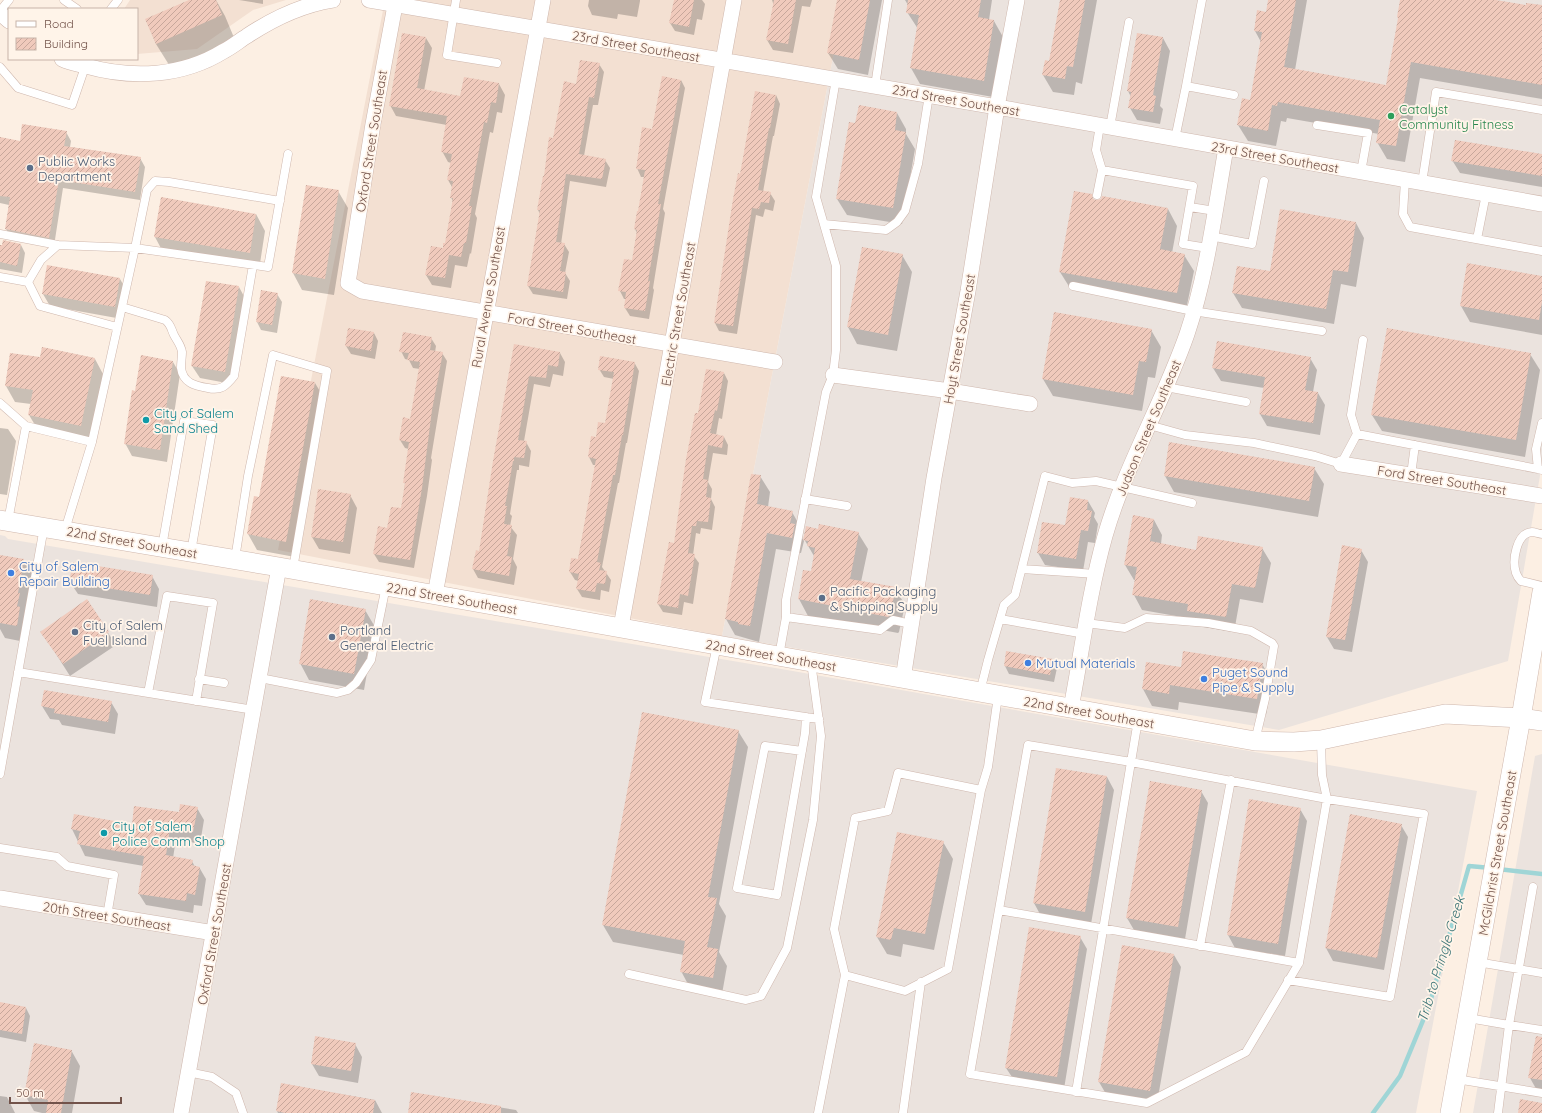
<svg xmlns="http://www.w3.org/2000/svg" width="1542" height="1113" viewBox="0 0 1542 1113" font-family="Quicksand,sans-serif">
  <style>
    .residential { fill: #f3e0d2 }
    .industrial { fill: #ebe3de }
    .shadow { fill: #0003 }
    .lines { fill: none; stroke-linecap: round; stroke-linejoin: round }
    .stream { stroke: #9fd5d6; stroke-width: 4.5 }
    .building { fill: url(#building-hatch) }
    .service-casing { stroke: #cfb7ad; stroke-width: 9 }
    .minor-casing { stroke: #cfb7ad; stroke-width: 16 }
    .tertiary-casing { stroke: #cfb7ad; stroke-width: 20 }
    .service { stroke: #fff; stroke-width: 8 }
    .minor { stroke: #fff; stroke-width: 15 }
    .tertiary { stroke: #fff; stroke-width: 19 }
    .leisure-dot { fill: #2e9e5b; stroke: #fff4e9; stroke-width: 1.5 }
    .service-dot { fill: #5c6f8a; stroke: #fff4e9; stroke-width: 1.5 }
    .culture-dot { fill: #0f9aa8; stroke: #fff4e9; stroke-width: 1.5 }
    .shop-dot { fill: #3f7fe0; stroke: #fff4e9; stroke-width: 1.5 }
    .labels { text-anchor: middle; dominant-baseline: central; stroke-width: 3.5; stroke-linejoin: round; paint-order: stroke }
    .street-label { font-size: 13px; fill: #73534a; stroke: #fff4e9 }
    .leisure-label { font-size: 13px; fill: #27864d; stroke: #fff4e9; text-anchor: start }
    .service-label { font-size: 13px; fill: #4e5e75; stroke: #fff4e9; text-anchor: start }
    .culture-label { font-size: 13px; fill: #0d838f; stroke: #fff4e9; text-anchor: start }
    .shop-label { font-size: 13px; fill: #366cbe; stroke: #fff4e9; text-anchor: start }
    .water-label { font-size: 14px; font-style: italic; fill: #3e7678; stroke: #fff4e9 }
  </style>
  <defs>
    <pattern id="building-hatch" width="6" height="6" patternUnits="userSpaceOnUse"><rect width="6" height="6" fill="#f0cabc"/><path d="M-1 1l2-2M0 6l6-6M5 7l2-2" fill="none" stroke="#c7a79b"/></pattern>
  </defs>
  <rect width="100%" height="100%" fill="#fcefe3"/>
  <path class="residential" d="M130,0h156l-33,10 -56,39 -60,5v-45h-13z
    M385,0h459l-122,636 -444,-86z"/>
  <path class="industrial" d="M844,0h698v464l-34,197 -229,69 -557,-94z
    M0,535l5,1 3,3 779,131 690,121 -61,322h-1416z
    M1542,754v359h-69l62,-357z"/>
  <path class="shadow" d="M191,0h25l9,16 10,24 -64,28 -15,-24 -10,-24z
    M239,0h24v4z
    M589,0h51v1l-3,16 -19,-3 -1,5 -25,-4 -4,-9z
    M675,0h27l3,4 -3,16 -5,-1 -3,16 -19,-4 -5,-8z
    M772,0h40l-2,7 -8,-1 -9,47 -20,-3 -6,-10 7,-34z
    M838,0h44l-14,75 -30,-6 -10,-16z
    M905,0h87l-3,20 5,1 9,16 -10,60 -73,-13 -9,-16 7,-39 -11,-17 1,-7z
    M1061,0h36l-15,84 -6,-2 -2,13 -21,-3 -10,-17 7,-13z
    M1269,0h38l-12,70 92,16 12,-67 2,-19h90l36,6h15v93l-122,-21 -15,84 -18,-3 -10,-17 2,-8 -92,-16 -1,4 -5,-1 -5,25 -28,-5 -10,-16 13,-24 10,-59 -6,-11 12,-18z
    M426,38l6,10 -8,43 37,6 38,-13 6,11 -3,18 -5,-1 -4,21 -3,-1 -15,82 2,4 -6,36 -1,-1 -3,14 -12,-2 -4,23 -19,-3 -6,-10 20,-31 7,-42 -2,-5 1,-10 -4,-7 3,-17 -3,-1 -6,-11 5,-26 -51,-9 -6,-11z
    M1163,38l7,13 -10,55 3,3 -3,15 -23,-4 -7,-12 1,-11 -3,-6z
    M599,64l5,8 -6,33h-5l-9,51 21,4 5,8 -4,19 -36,-6 -9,63h3l5,8 -4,21 5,8 -3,18 -34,-5 -5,-8 12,-72 -2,-4 16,-71 23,-54z
    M681,80l4,8 -22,121 2,4 -12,75 1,2 -5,29 -19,-3 -5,-8 1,-9h-2l-4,-8 13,-29 4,-29 -2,-4 4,-17 6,-35h-4l-4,-9 16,-38z
    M776,95l4,9 -6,32h-1l-10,56 7,1 5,8 -2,10 -8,-2 -2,8 -7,-2 -19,119 -18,-3 -4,-8 26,-148z
    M897,113l9,16v5l9,15 -13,75 -55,-9 -10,-16 19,-74z
    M66,132l5,9 -1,6 70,11 5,9 -5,33 -77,-12 -9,58 -43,-8 -5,-9 3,-24 -9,-2v-65l20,4z
    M1542,155v32l-82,-14 -8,-13z
    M338,191l10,17 -14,87 -32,-5 -9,-17z
    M1091,195l3,5 74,9 9,17 -5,27 12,2 10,16 -8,39 -116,-22 -10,-16z
    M1281,210l75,13 8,15 -8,49 -15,-3 -7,40 -92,-16 -9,-15 37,-20z
    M256,214l9,17 -6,39 -95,-16 -9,-17z
    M21,245l4,8 -3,20 -22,-4v-23z
    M863,248l39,7 10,17 -15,79 -40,-7 -9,-17z
    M1542,277v58l-72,-13 -9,-16z
    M120,279l7,12 -5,28 -72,-13 -7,-12z
    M239,287l7,13 -14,84 -32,-6 -8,-12z
    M277,294l5,8 -5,31 -16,-3 -4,-8z
    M349,329l25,4 4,8 -3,18 -24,-5 -5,-8z
    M1151,330l10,17 -6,31 -7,-1 -6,34 -89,-15 -10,-17z
    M431,338l5,8 -1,6 7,1 5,8 -16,97 1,2 -5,36 -13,72 -35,-6 -5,-8 14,-25 14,-20 3,-25 -1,-2 5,-33 -4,-1 -5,-8 11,-20 9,-51 -7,-1 -4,-8 -4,-1 -4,-8z
    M1218,342l92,16 7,12 -4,22 5,1 7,12 -5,30 -53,-9 -7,-12 4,-26 -43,-7 -8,-13z
    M515,345l45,8 5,9 -2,14 -10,-2 -3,13 -16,-3 -10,57 2,1 5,9 -2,16 -10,-2v5h-2l-7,44 2,2 -2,10 7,9 -4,24 4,8 -3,18 -36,-7 -5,-9 7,-17z
    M11,354l30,4 54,1 8,15 -13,67 -52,-11 -9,-15 2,-11 -16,-2 -9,-16z
    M1530,354l10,16 -15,87 -143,-26 -10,-16z
    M173,362l7,12 -13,88 -35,-6 -7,-13 11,-51z
    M634,362l5,9 -12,72h-1l-7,40h-1l-16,84 9,13 -2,12 -8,-2 -1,10 -18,-3 -5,-8 2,-8 -4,-1 -5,-8 8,-12 18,-95h-3l-4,-8 7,-19 10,-14 8,-45 -10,-2 -5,-8z
    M724,373l4,8 -6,38 -3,-1 -3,17 8,2 4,8 -1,10 -14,-2 -5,29 4,7 -1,10 4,8 -3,23 -11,-2 -1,6 -4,-1 -3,22 6,8 -6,41 -9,-2 -2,13 -19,-3 -5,-8 17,-60 24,-129z
    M315,383l9,15 -29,159 -38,-7 -9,-16 7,-37 5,1z
    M0,428l8,1 8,12 -9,54 -7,-1z
    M1314,468l10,16 -6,33 -144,-25 -9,-16z
    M760,476l10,16 -2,15 24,5 9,16 -1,7 4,6 -3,12 -25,-4 -17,93 -24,-7 -9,-16z
    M350,495l7,13 -7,46 -31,-5 -7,-12z
    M1088,501l7,12 -1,4 4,7 -3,19 -7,-1 -5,29 -38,-6 -7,-12 28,-26z
    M1154,520l8,15 -1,9 35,7 66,-3 9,15 -8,40 -23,-4 -6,33 -37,-6 -4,-7 -51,-9 -8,-15 2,-15h-2l-9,-15z
    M819,530l39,3 10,16 -7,33 34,6 10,17 -6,27 -1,1 -90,-17 -9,-17 13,-27 2,-16 -10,-17z
    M1361,550l7,12 -16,90 -18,-3 -7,-12z
    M0,556l23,4 10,15 -8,67 -20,-4 -5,-9z
    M152,576l7,13 -2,18 -79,-13 -8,-12z
    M87,601l29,44 -46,31 -28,-44z
    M365,610l10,17 -11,63 -55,-10 -9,-17z
    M1052,660l5,8 -3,14 -45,-8 -4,-8z
    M1147,663l35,6 80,-5 10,17 -6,34 -87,-13 -1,8 -26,-4 -9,-17z
    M111,702l7,12 -3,20 -53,-9 -3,-5 -9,-1 -8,-13z
    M643,713l95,18 10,16 -29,157 7,12 -7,36 8,14 -5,28 -32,-6 -9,-17 3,-16 -71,-13 -10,-17z
    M1107,777l7,13 -23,134 -50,-8 -7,-13z
    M1201,791l7,12 -23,136 -51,-9 -7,-12z
    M1250,800l50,9 7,12 -22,135 -50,-8 -7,-13z
    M197,808l7,12 -4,24 -24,-5 -3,19 19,3 3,6h4l7,12 -4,27 -8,-1 -1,8 -47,-8 -7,-11 5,-28 -59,-10 -13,-27 60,-4z
    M1401,825l7,12 -24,133 -51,-9 -7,-13z
    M898,833l45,9 10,17 -19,91 -31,-6 -2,13 -14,-3 -10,-17z
    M1080,937l7,12 -23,140 -50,-9 -8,-12z
    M1174,955l7,12 -24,136 -51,-9 -7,-12z
    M0,1003l26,5 4,8 -4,26 -26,-5z
    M1542,1040v55l-3,-1 -9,-16z
    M355,1044l7,13 -4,26 -39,-7 -7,-12z
    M71,1050l9,16 -8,47h-30l-8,-2 -9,-16z
    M281,1084l94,16 7,13h-104l-1,-2z
    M412,1093l104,17 2,3h-109z
    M0,1096l7,1 8,16h-15z"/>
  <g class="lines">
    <path class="stream" d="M1498,869l44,5
      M1373,1113l27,-37 29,-70 40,-140 22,2"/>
  </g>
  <path class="building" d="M189,0h27l6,15 -66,29 -11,-25z
    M674,0h20l-5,27 -20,-4z
    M774,0h22l-8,44 -22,-4z
    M837,0h33l-11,60 -32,-7z
    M908,0h73l-3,17 16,3 -10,61 -74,-13 9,-53 -13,-2z
    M1060,0h25l-12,67 -6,-1 -2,13 -23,-4 3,-15 4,1z
    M1268,0h28l-12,67 102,18 12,-67 -1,-1 3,-17h96l30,5v-2l16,2v80l-131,-23 -15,84 -20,-3 4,-23 -102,-18 -1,4 -5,-1 -4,26 -31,-6 5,-27 8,2 12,-68 -8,-1 3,-21 9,2z
    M402,33l24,4 -9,51 43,8 4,-19 35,6 -3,20 -5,-1 -4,21 -3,-1 -15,84h3l-6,37h-2l-3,14 -12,-2 -4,23 -20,-3 6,-29 12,2v-5h2l8,-45h-3l3,-17 -6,-1 5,-26 -11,-2 6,-36 -58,-10z
    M1137,33l26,4 -10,58 3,1 -3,16 -25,-4 3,-16 -4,-1z
    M580,60l20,3 -6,35 -5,-1 -10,57 27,5 -4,20 -36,-5 -10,68 9,1 -5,28 6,1 -3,20 -36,-6 13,-76h-3l6,-34h1l5,-39 4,1 11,-57 12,3z
    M662,76l19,4 -23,124h3l-13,77h2l-5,30 -21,-3 2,-16 -8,-1 6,-32 8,1 5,-30 -3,-1 3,-18h1l7,-41 -9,-1 6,-42 10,2z
    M755,91l21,4 -6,33h-1l-11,62 13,2 -2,11 -8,-1 -2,7 -7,-1 -19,118 -19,-3 19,-124 5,-26 2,1z
    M859,105l38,7 -2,18 11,2 -13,76 -57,-9 13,-77 6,1z
    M22,124l45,7 -3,15 77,11 -6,35 -76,-12 -10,58 -44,-9 5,-32 -10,-1v-59l20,4z
    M1455,140l87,14v22l-91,-15z
    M306,185l33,5 -14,89 -33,-6z
    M1074,191l18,3 1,5 3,1 5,-1 1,-3 66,12 -8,41 25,5 -8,39 -118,-21z
    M161,197l95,17 -6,39 -96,-16z
    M1280,209l76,13 -8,50 -15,-2 -7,39 -94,-16 5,-27 33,5z
    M3,240l18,4 -4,22 -17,-4v-17h2z
    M862,247l41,7 -15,81 -41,-8z
    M1467,263l75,13v26l-3,18 -79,-14z
    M47,265l73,13 -5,29 -73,-13z
    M206,281l33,5 -14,86 -34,-6z
    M261,290l17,3 -6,32 -16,-3z
    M1054,312l98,17 -6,33 -7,-1 -6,34 -91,-16z
    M348,328l26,4 -3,19 -26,-5z
    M1387,328l144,25 -15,87 -145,-25z
    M403,332l29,5 -2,13 13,2 -11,58 -10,78 -12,72 -37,-6 5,-28 9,2 4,-21 10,1 4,-25h-2l6,-41 -10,-2 4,-23 7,2 10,-57 -13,-2 2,-7 -10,-1z
    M1217,341l94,16 -6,33 13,2 -5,31 -54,-9 6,-37 -53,-9z
    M514,344l46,8 -2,15 -10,-2 -2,13 -17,-2 -11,64 9,1 -3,17 -10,-1v4h-1l-8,45h2l-3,18 8,1 -5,31 5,1 -3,19 -37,-7 4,-19 3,1 14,-90z
    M42,347l53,11 -14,68 -53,-11 5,-25 -28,-4 5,-33 30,4z
    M141,355l32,6 -13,89 -36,-6 8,-54 3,1z
    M600,356l35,6 -12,73h-1l-7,40h-2l-16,87 4,1 -2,7 8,1 -2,13 -8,-1 -2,9 -19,-3 3,-15 -10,-2 2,-14 7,1 18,-100 -8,-2 3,-21 5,1 2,-15 7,1 9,-51 -16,-2z
    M706,369l18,3 -7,39 -2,-1 -5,23 14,3 -2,12 -14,-3 -5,34 5,1 -2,17 5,1 -3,24 -11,-1 -1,5h-4l-4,27 7,1 -7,42 -8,-2 -2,14 -21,-4 12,-62 5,1 12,-84 9,-46h3z
    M281,376l34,6 -29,160 -39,-8 7,-38 5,1z
    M1169,442l146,25 -6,34 -145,-25z
    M751,474l10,1 -4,29 36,7 -3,12 5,1 -3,14 -25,-5 -17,93 -12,-2v-2l-13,-3z
    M318,489l33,5 -8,48 -32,-5z
    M1070,497l18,3 -1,10 5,1 -4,20 -7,-1 -5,29 -39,-6 5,-31 23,3z
    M1133,515l21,4 -4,22 46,9 2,-14 65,11 -8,41 -23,-4 -6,33 -39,-6 1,-7 -56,-9 5,-28 -13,-2z
    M819,524l40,8 -9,47 46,8 -6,28 -2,2 -90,-18 5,-29 8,1 4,-23 -8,-2 1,-5 -5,-1 3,-14 12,3z
    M1342,545l20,4 -17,91 -19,-3z
    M0,555l24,4 -6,34h2l-3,13 3,1 -3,19 -17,-3z
    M73,562l80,13 -3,20 -81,-13z
    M87,599l22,33 -46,32 -23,-32z
    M310,599l56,10 -12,65 -55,-10z
    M1006,651l47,8 -3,16 -46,-9z
    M1183,651l80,12 -6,36 -87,-14 -1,9 -27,-5 4,-27 35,5z
    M44,690l68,11 -4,21 -54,-9 1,-4 -14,-3z
    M642,712l97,18 -31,167 9,1 -10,49 11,2 -5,29 -33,-6 5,-31 -83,-16z
    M1056,768l51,8 -22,136 -52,-9z
    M1150,781l52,9 -24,137 -52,-9z
    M1249,799l52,9 -23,136 -51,-9z
    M180,804l18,3 -5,25 -23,-4 -4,27 27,5 -1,5 8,2 -5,28 -8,-2 -1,8 -48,-7 6,-38 -67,-12 3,-13 -9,-2 3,-15 58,10 2,-18 45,6z
    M1350,814l52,10 -25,134 -52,-10z
    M897,832l47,9 -19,93 -31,-6 -3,12 -15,-3z
    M1029,927l52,9 -24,141 -52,-9z
    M1122,945l52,9 -24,137 -52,-9z
    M0,1002l26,5 -4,27 -22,-4z
    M315,1036l41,7 -5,28 -40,-7z
    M1536,1036l6,1v43l-14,-2z
    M34,1043l38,7 -11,63h-15l2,-13 -24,-5z
    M281,1083l94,17 -2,13h-88l-9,-2z
    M411,1092l90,14v7h-93z
    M1520,1099l22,4v10h-24z"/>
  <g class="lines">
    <g class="service-casing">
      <path id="service" d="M64,0l13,9
        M456,0l-9,55 50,8
        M111,9l7,-9
        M0,11l9,-11
        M0,67l18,21 54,17 14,-41
        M875,86l13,-86
        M1186,86l16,-86
        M1100,125l-4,25 6,20
        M1317,125l51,8 -7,39
        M1110,127l19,-105
        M1175,139l11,-53 48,9
        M1405,180l-2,34 7,13 132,24
        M1422,183l14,-91 106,18
        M1097,195l5,-25 91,16 -10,58 25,4
        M1190,207l25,4
        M824,224l62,6 11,-8 8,-11 13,-47 11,-69
        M0,234l58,11 -17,15 -13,22
        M1210,236l42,8 12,-63
        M1477,239l9,-45
        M58,245l77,3 12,-58 8,-9 14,1 111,19
        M0,277l28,5
        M28,282l12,24 77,21
        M1073,286l120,25 129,20
        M122,307l43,13c6,4 6,9 9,15 3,6 7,10 8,17 0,5 -1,10 -1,16 2,15 14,18 27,20 13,3 18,-2 26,-12l19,-111
        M1166,387l80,15
        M0,403l26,23
        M1542,423l-6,26 2,20 4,1
        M1149,425l36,10 69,8 61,13 26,8 16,-30 -6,-19 12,-75
        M1357,434l181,35
        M1411,475l4,-30
        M805,499l42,7
        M8,521l18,-95 66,16
        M65,530l27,-88 43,-194 133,19 20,-113
        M1542,534c-3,0 -7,-2 -10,-2 -16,1 -20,29 -16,41 1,3 3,6 5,8l21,5
        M162,547l22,-126 29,4 -22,127
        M235,559l13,-83 25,-121 54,16 -34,198
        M1022,569l74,5
        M786,617l94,13 13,-10 18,4
        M1000,619l85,15
        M1086,623l39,5 21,-10 62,5 43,8 21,12 2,3 -9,53 -10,42
        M717,645l-12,57 114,17
        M779,656l7,-39v-17l40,-208 7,-17 3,-25v-84l-20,-69 20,-118
        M18,672l236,38
        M260,678l77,15 11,-3 8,-7 15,-23 15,-74
        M199,679l25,4
        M980,692l8,-32 16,-55 11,-10 30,-119 27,7 24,-2 96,22
        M148,693l19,-97 46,7 -17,98
        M1138,720l-7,42 196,37 -5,-24 -1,-35
        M802,751l-37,-5 -28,142 40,7 28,-162 1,-16
        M0,774l44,-247
        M981,790l-83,-17 -10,38 -33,7 -21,111 11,46 60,16 43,-22 33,-179 7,-23 10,-71
        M0,848l57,9 10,9 47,9 -7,41
        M1533,887l-24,138 33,5
        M999,910l300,53
        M1200,946l31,-166
        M1477,962l65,11
        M629,974l117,26 15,-4 26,-48 26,-128 8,-84 -10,-74
        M1468,1018l41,7 -11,88
        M188,1072l24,5 24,16 7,20
        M1456,1079l86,14
        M1076,1092l55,-330 -103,-17 -58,329 177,29 99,-51 53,-89 28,-164 97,15 -34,183 -102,-17
        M818,1113l27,-138
        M903,1113l18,-131"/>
    </g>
    <g class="minor-casing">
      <path id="minor" d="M369,0l628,107 545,97
        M396,0l-23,124 -25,159 14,8 413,71
        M0,13l9,8
        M62,59c8,4 16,5 24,7 46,13 96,11 138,-15 8,-4 15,-10 23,-15 27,-18 54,-31 86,-36
        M833,375l117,16 80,13
        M1341,464l201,32
        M435,595l108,-595
        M621,627l113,-627
        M903,679l31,-201 34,-187 29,-184 20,-107
        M1071,708c11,-57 18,-115 34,-172 20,-70 58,-133 82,-202 20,-59 28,-124 39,-186
        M0,898l214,35
        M181,1113l98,-546"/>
    </g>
    <g class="tertiary-casing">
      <path id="tertiary" d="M0,520l279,47 976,174 39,1 27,-2 124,-26 76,4 21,3
        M1450,1113l71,-395 21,-126"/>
    </g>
    <use href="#service" class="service"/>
    <use href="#minor" class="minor"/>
    <use href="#tertiary" class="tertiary"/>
  </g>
  <circle class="leisure-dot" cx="1391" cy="116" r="4"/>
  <g class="service-dot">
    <circle cx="30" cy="168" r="4"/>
    <circle cx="822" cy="598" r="4"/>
    <circle cx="75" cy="632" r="4"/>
    <circle cx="332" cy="637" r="4"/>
  </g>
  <g class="culture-dot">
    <circle cx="146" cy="420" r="4"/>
    <circle cx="104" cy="833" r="4"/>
  </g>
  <g class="shop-dot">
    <circle cx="11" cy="573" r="4"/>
    <circle cx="1028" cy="663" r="4"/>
    <circle cx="1204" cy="679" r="4"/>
  </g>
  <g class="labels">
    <g class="street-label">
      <text transform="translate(636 46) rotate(10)">23rd Street Southeast</text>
      <text transform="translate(956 100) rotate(10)">23rd Street Southeast</text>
      <text transform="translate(371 141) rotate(-81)">Oxford Street Southeast</text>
      <text transform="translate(1275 157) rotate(10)">23rd Street Southeast</text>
      <text transform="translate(488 297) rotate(-80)">Rural Avenue Southeast</text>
      <text transform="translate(678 314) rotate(-80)">Electric Street Southeast</text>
      <text transform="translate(572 328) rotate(10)">Ford Street Southeast</text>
      <text transform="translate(959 339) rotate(-80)">Hoyt Street Southeast</text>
      <text transform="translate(1148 428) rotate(-67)">Judson Street Southeast</text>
      <text transform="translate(1442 480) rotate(9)">Ford Street Southeast</text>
      <text transform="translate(132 542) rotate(10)">22nd Street Southeast</text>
      <text transform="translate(452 598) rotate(10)">22nd Street Southeast</text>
      <text transform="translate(771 655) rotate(10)">22nd Street Southeast</text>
      <text transform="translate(1089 712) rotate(10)">22nd Street Southeast</text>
      <text transform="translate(1497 853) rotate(-80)">McGilchrist Street Southeast</text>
      <text transform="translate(107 916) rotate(9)">20th Street Southeast</text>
      <text transform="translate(214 934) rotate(-80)">Oxford Street Southeast</text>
    </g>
    <g class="leisure-label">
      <text x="1399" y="109">Catalyst<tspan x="1399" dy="15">Community Fitness</tspan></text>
    </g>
    <g class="service-label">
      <text x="38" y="161">Public Works<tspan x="38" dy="15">Department</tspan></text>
      <text x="830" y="591">Pacific Packaging<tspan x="830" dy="15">&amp; Shipping Supply</tspan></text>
      <text x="83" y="625">City of Salem<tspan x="83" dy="15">Fuel Island</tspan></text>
      <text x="340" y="630">Portland<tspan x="340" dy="15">General Electric</tspan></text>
    </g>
    <g class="culture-label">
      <text x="154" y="413">City of Salem<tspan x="154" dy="15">Sand Shed</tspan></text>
      <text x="112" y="826">City of Salem<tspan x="112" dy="15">Police Comm Shop</tspan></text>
    </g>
    <g class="shop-label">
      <text x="19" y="566">City of Salem<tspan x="19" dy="15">Repair Building</tspan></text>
      <text x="1036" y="663">Mutual Materials</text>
      <text x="1212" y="672">Puget Sound<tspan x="1212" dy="15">Pipe &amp; Supply</tspan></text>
    </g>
    <g class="water-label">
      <text transform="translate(1441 959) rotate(-73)">Trib to Pringle Creek</text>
    </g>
  </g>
  <rect x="8" y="8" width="130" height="52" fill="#fff4e9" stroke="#c7b4a9"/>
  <rect x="16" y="21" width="20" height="6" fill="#ffffff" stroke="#c7b4a9"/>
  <text x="44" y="28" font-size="12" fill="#73534a">Road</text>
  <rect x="16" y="38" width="20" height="12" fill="url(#building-hatch)" stroke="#c7b4a9"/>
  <text x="44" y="48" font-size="12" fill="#73534a">Building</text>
  <path d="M10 1097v6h111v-6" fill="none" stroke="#73534a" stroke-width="2"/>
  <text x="16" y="1097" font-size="12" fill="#73534a" stroke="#fff4e9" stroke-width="3" paint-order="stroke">50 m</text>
</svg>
